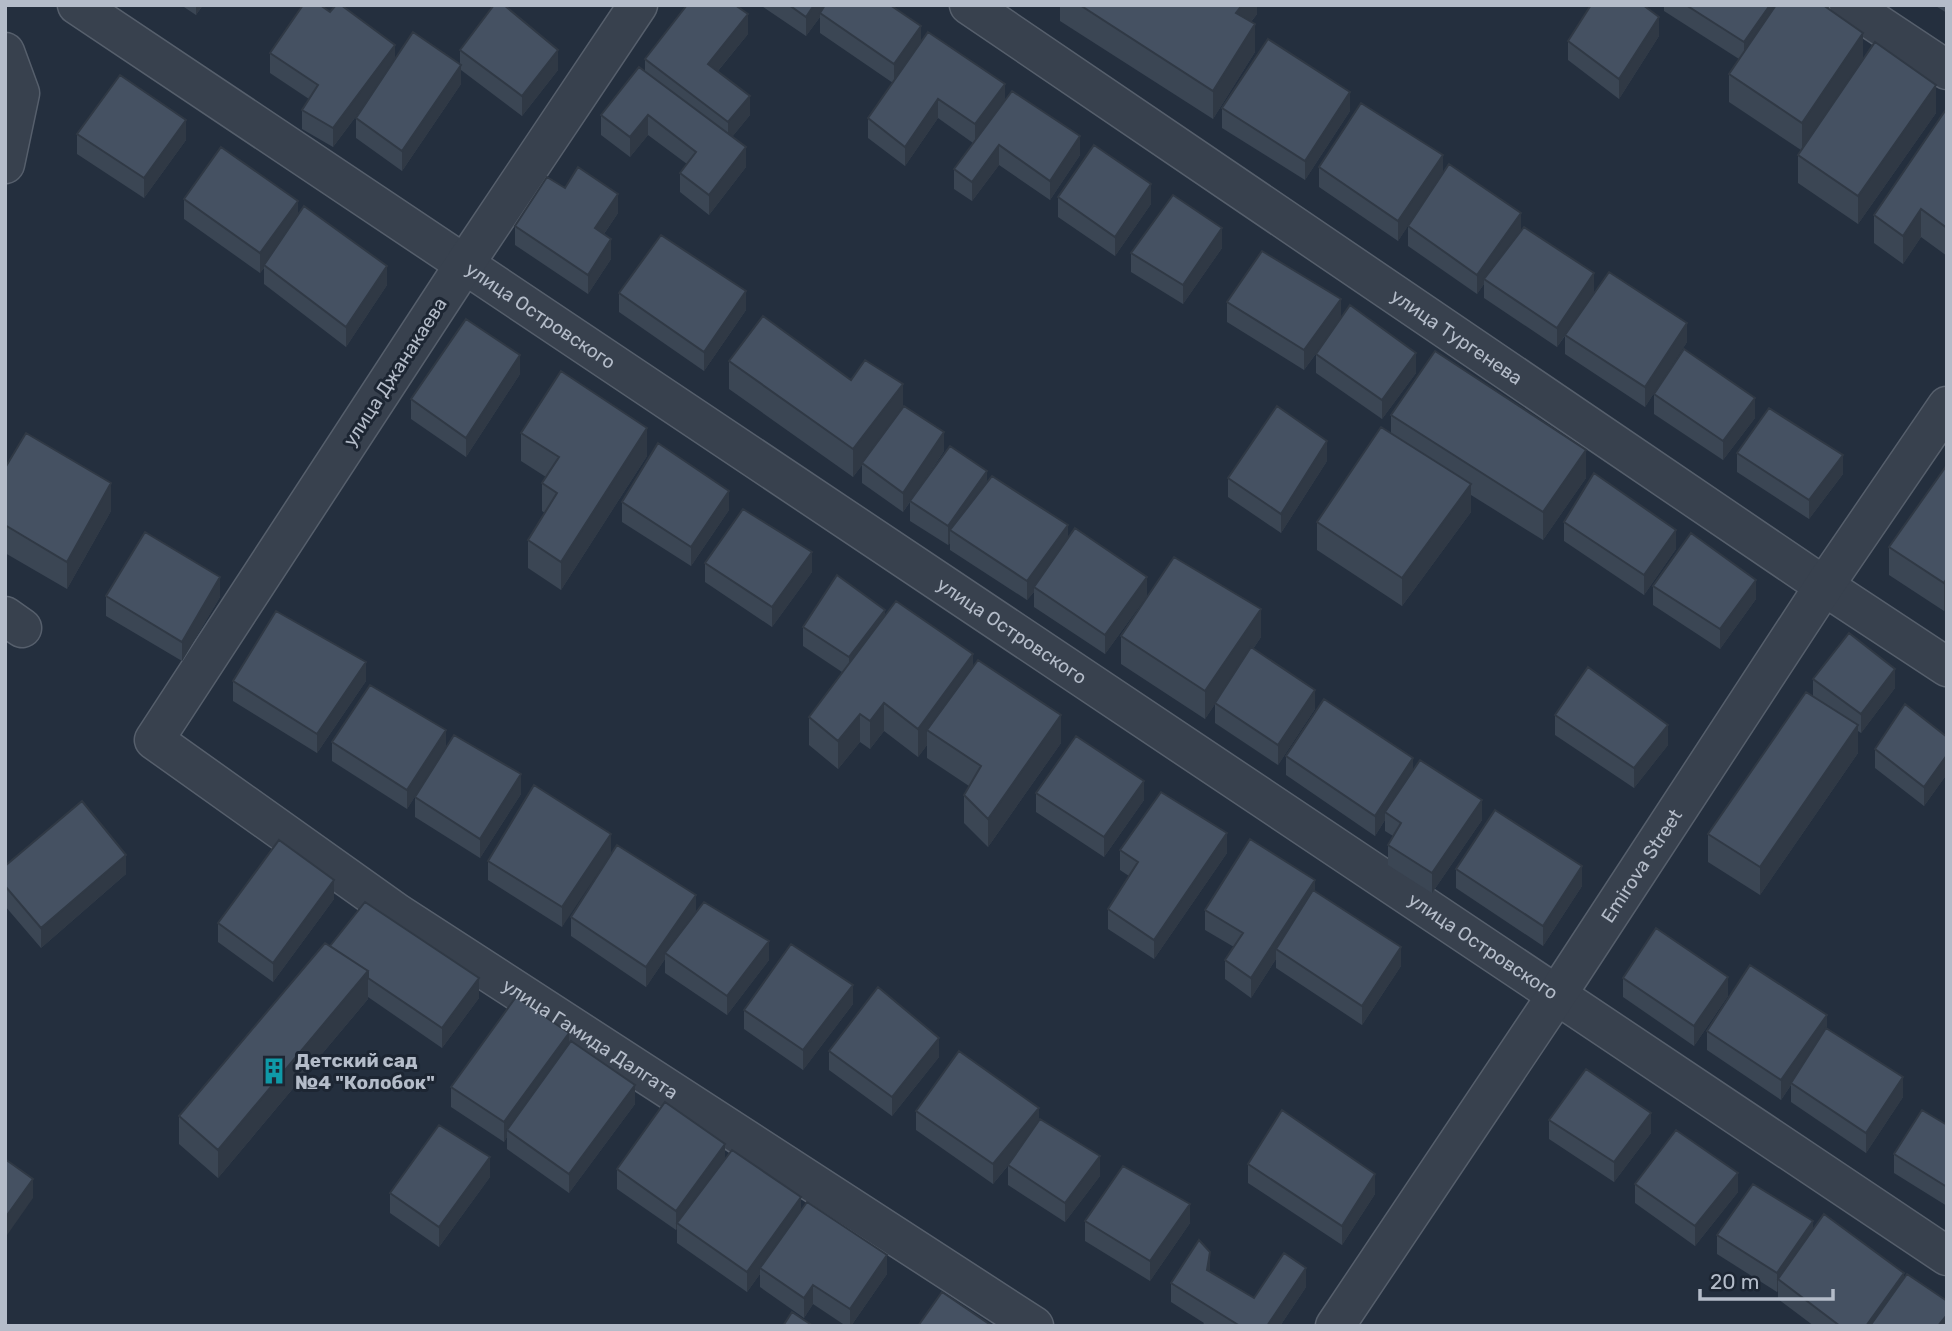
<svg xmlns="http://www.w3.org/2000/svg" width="1952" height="1331" viewBox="0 0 1952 1331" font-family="Rubik,sans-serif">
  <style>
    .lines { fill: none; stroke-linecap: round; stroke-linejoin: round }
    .minor-casing { stroke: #565f6c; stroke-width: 41 }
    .minor { stroke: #38414e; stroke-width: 38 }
    .wall { fill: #3b4654 }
    .shaded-wall { fill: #303945 }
    .building { fill: #455162; stroke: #303945; stroke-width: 2 }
    .labels { text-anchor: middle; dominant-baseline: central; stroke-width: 6; stroke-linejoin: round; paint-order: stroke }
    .street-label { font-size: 19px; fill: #b4bcc9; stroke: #1d2633 }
    .poi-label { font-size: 19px; font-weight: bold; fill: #b4bcc9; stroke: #1d2633; text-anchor: start }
  </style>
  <rect width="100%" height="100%" fill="#242f3e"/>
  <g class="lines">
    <g class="minor-casing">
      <g id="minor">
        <path id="s1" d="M77,5l1870,1251"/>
        <path id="s2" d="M638,5l-174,260 -310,475 243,173 637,413"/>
        <path id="s3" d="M969,5l855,581 123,81"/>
        <path d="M1849,5l98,65"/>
        <path d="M5,52l15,41 -15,71"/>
        <path d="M5,616l17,12"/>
        <path id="s4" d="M1335,1326l221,-330 268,-410 123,-180"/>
      </g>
    </g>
    <use href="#minor" class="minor"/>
  </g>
  <path class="wall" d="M181,5h22l-7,10z
    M760,5h130l31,37 84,58 75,55 -30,45 -51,-35 -27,36 -18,-12v-20l19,-26 -35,-25 -33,48 -37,-28v-20l25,-35 -73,-50v-16l-14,19z
    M1060,5h197v9l-6,8 4,30 -42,67 -153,-98z
    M1664,5h159l40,55 73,53 -78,111 -60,-41v-28l3,-5 -72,-48v-28l10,-15 -75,-48z
    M1934,5h13v8z
    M748,34l-30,37 32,44 -18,22 14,30 -37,48 -29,-23v-19l7,-9 -39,-29 -18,22 -29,-22v-20l44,-43v-13z
    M1659,36l-40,63 -51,-39v-19z
    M460,50l98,20 -36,46 -61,-46v14l-59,87 -46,-33v-20l13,-19 -36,48 -31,-18v-19l7,-11 -39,-26v-20l125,6 65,5z
    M1222,108l128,3 -45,69 -83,-52z
    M1947,108v148l-26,-19 -18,27 -29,-21v-28z
    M77,134l109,6 -42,58 -67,-44z
    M1319,167l124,7 78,57 73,62 -19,28 112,21 -42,65 -80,-53v-18l-8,11 -73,-49v-14l-7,10 -69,-48v-20l5,-8 -15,23 -79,-54z
    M565,188l53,25 -14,21 7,25 -23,35 -73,-49v-19z
    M1058,197l93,7 -36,52 -57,-39z
    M184,199l114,15 89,71 -41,62 -82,-63v-16l-4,5 -76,-54z
    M1222,248l-39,56 -52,-32v-19z
    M619,293l127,17 -42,61 -85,-59z
    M1227,302l114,16 75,55 -34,46 -66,-46v-19l16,-22 -28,38 -77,-48z
    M729,361l122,19 52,28 41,43 -29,44 72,-13 81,55 79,59 -42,58 -71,-47v-15l-7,8 -77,-50v-7l-2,2 -38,-24v-19l-7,10 -41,-29v-18l-9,12 -124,-88z
    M520,374l-54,83 -55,-38v-20z
    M1654,394l101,24 -32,42 -69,-46z
    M1391,415l195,63 -43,62 -72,-45v17l-69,94 -85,-56v-28l74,-89z
    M521,433l126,23 -86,134 -33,-22v-28l17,-27 -3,-2v-28l4,-6 -25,-16z
    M1737,453l106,21 -34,45 -72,-47z
    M1327,461l-46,72 -53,-36v-19z
    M1947,465v141l-3,5 -55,-36v-28z
    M5,468l106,43 -44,78 -62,-36z
    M622,502l107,8 -38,56 -69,-44z
    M1564,522l112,27 -32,46 -80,-54z
    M705,563l107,9 -40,55 -67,-45z
    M1653,586l103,13 -36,50 -67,-44z
    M106,596l114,1 -38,64 -76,-45z
    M885,616l88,51 88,76 -73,104 -24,-24v-28l5,-9 -42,-28v-13l-9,12 -34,-26 -14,18 -10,-7 -22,27 -29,-24v-28l33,-45 -39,-26v-19z
    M1121,636l140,1 -8,12 62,60 -37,56 -63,-42v-19l-10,15 -84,-55z
    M1813,679l82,9 -34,45 -3,-2v22l-98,142 -52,-33v-28l105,-138z
    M233,681h133l-49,72 -84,-52z
    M1555,715l113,30 -34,43 -79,-53z
    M1947,737v37l-23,32 -49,-38v-19z
    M332,742l114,6 75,46 -41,64 -65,-41v-20l16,-26 -24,38 -75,-48z
    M1286,756l127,15 69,49 -50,73 -44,-28v-20l5,-9 -8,-5v-11l-10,16 -89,-61z
    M1036,793l108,7 -40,57 -68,-45z
    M611,834l-49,93 -74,-47v-19z
    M1120,850l107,3 -73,106 -46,-30v-20l21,-33 -9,-6z
    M5,866l121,8 -85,74 -36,-42z
    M1456,869l126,17 -39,60 -87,-58z
    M1315,892l86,74 -39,59 -86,-57v-9l-25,39 -26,-19v-19l9,-13 -29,-17v-20z
    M334,899l-61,83 -55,-40v-19z
    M696,913l73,47 -42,55 -62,-42v-14l-19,28 -75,-51v-19z
    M330,946l149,52 -37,50 -74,-51v2l-150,179 -39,-34v-28z
    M1623,978l105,18 -34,50 -71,-49z
    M853,1004l-50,66 -59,-41v-19z
    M1827,1029l76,68 -37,56 -75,-51v-17l-10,15 -74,-50v-19z
    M569,1045l66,59 -66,89 -62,-44v-12l-3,5 -53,-35v-20z
    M829,1051l110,6 -47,59 -63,-46z
    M916,1111l123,10 61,55 -35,46 -57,-37v-20l3,-3 -18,22 -77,-54z
    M1549,1120l102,13 -37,49 -65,-43z
    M1947,1125v81l-53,-33v-19z
    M725,1159l76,50 86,65 -36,52h-5l-33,-22 -9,14 -44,-31v-13l-13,18 -70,-49v-15l-1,2 -59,-41v-20z
    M1248,1164l127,30 -33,51 -94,-62z
    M490,1177l-51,70 -49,-34v-20z
    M1635,1184l103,8 -43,54 -60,-43z
    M1085,1221l105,2 -40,58 -65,-40z
    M1813,1230l91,49 43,47h-133l-36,-27v-9l-1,2 -60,-38v-19z
    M1210,1272l44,26 52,-11 -26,39h-78l2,-3 -33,-21v-19z"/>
  <path class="shaded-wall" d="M196,5h7l-7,10z
    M814,5h14l-8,8v4l-14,19v-19z
    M1242,5h15v9l-21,27v-28z
    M1770,5h7l-33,57v-20z
    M748,14v20l-40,49v-19z
    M1659,17v19l-40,63v-20z
    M1255,24v28l-42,67v-28z
    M921,26v20l-27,38v-20z
    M1863,33v28l-61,90v-28z
    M395,45v19l-62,83v-19z
    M558,50v20l-36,46v-20z
    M461,65v19l-59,87v-20z
    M1005,84v20l-30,40v-20z
    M1936,85v28l-78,111v-28z
    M1350,92v19l-45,69v-19z
    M750,96v19l-22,27v-20z
    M938,99v19l-33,48v-19z
    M648,115v20l-18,22v-20z
    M186,120v20l-42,58v-20z
    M1080,136v19l-30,45v-19z
    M999,145v20l-27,36v-19z
    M746,147v20l-37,48v-20z
    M1443,155v19l-45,67v-20z
    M1151,184v20l-36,52v-19z
    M618,194v19l-23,34v-19z
    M298,201v20l-34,44v3l-4,5v-20z
    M1921,209v28l-18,27v-28z
    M1521,213v20l-37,46v5l-7,10v-19z
    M1222,228v20l-39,56v-19z
    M611,239v20l-23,35v-19z
    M387,266v19l-41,62v-20z
    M1594,273v20l-37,54v-19z
    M746,291v19l-42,61v-19z
    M1341,299v20l-37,51v-20z
    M1687,323v19l-42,65v-20z
    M1416,353v20l-34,46v-19z
    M520,355v19l-54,83v-19z
    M903,384v28l-50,65v-28z
    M1755,398v20l-32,42v-19z
    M647,428v28l-86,134v-28z
    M944,432v19l-41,61v-19z
    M1327,441v20l-46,72v-19z
    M1586,450v28l-43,62v-28z
    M1843,455v19l-34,45v-19z
    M987,471v20l-37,39v13l-2,2v-19z
    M111,483v28l-44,78v-27z
    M1471,484v28l-69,94v-28z
    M729,491v19l-38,56v-19z
    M1068,525v20l-34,42v5l-7,8v-19z
    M1676,530v19l-32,46v-20z
    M812,552v20l-40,55v-20z
    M220,577v20l-38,64v-19z
    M1147,577v19l-42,58v-19z
    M1947,578v28l-3,5v-28z
    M1756,580v19l-36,50v-20z
    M1261,609v28l-56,82v-28z
    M885,610v19l-36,47v-19z
    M973,654v28l-46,48v15l-9,12v-28z
    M366,662v19l-49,72v-19z
    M1895,669v19l-34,45v-19z
    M1315,690v19l-37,56v-20z
    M884,703v28l-14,18v-28z
    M860,714v28l-22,27v-28z
    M1061,715v28l-73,104v-28z
    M1668,725v20l-34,43v-20z
    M1858,725v28l-98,142v-28z
    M446,730v19l-39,60v-19z
    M1947,755v19l-23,32v-19z
    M1413,758v19l-28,35v8l-10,16v-20z
    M521,774v20l-41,64v-19z
    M1144,781v19l-40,57v-20z
    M1482,800v20l-50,73v-20z
    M1227,833v20l-73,106v-19z
    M611,834v20l-49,73v-20z
    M126,855v19l-85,74v-20z
    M1582,866v20l-39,60v-20z
    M334,880v19l-61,83v-19z
    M1315,880v19l-39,50v10l-25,39v-20z
    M696,895v19l-31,39v6l-19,28v-20z
    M769,941v19l-42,55v-19z
    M1401,947v19l-39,59v-19z
    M368,971v28l-150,179v-28z
    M1728,977v19l-34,50v-20z
    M479,978v20l-37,50v-20z
    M853,985v19l-50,66v-20z
    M1827,1015v19l-36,49v2l-10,15v-20z
    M569,1033v19l-62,78v7l-3,5v-20z
    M939,1038v19l-47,59v-19z
    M1903,1077v20l-37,56v-20z
    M635,1085v19l-66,89v-19z
    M1039,1108v19l-46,57v-20z
    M1651,1113v20l-37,49v-20z
    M725,1144v19l-48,60v5l-1,2v-19z
    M1100,1156v20l-35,46v-19z
    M490,1157v20l-51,70v-20z
    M1738,1173v19l-43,54v-20z
    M1375,1174v20l-33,51v-19z
    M33,1179v19l-28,40v-20z
    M801,1197v20l-41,51v6l-13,18v-20z
    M1190,1204v19l-40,58v-20z
    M1813,1221v19l-35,39v11l-1,2v-19z
    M1210,1252v19l-3,-1z
    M887,1255v19l-36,52h-1v-17z
    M1306,1268v19l-26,39h-13z
    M1904,1273v19l-24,34h-14z
    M813,1285v19l-9,14v-20z
    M1947,1315v11h-9z"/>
  <path class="building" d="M303,5h17l10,7 6,-7h5l54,40 -62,83 -31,-18 16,-25 -48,-32z
    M494,5h10l54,45 -36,46 -62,-46z
    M687,5h48l13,9 -40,50 42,32 -22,26 -83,-63z
    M789,5h25l-8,12z
    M825,5h65l31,21 -27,38 -74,-51z
    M1080,5h162l-6,8 19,11 -42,67z
    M1591,5h52l16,12 -40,62 -51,-38z
    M1686,5h84l-26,37z
    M1776,5h47l40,28 -61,90 -73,-49z
    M413,32l48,33 -59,86 -46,-33z
    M928,32l77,52 -30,40 -37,-25 -33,48 -37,-29z
    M1268,39l82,53 -45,69 -83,-53z
    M1875,42l61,43 -78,111 -60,-41z
    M639,67l107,80 -37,48 -29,-22 16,-21 -48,-37 -18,22 -29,-22z
    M120,75l66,45 -42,58 -67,-44z
    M1012,91l68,45 -30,45 -51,-36 -27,37 -18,-13z
    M1361,103l82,52 -45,66 -79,-54z
    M1947,108v120l-26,-19 -18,27 -29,-21z
    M1094,145l57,39 -36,53 -57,-40z
    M221,147l77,54 -38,52 -76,-54z
    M1449,164l72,49 -44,62 -69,-49z
    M578,167l40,27 -23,34 16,11 -23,36 -73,-49 32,-49 18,11z
    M1173,195l49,33 -39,57 -52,-32z
    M304,206l83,60 -41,61 -82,-62z
    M1524,227l70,46 -37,55 -73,-49z
    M661,235l85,56 -42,61 -85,-59z
    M1262,251l79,48 -37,51 -77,-48z
    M1609,272l78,51 -42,64 -80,-52z
    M1350,305l66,48 -34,47 -66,-46z
    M763,316l88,64 14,-20 38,24 -50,65 -124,-88z
    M466,319l54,36 -54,83 -55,-39z
    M1684,349l71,49 -32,43 -69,-47z
    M1435,351l151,99 -43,62 -152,-97z
    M561,371l86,57 -86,134 -33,-22 29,-47 -15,-10 17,-26 -38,-24z
    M904,406l40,26 -41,61 -41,-30z
    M1277,406l50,35 -46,73 -53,-36z
    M1769,408l74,47 -34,45 -72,-47z
    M1381,427l90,57 -69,94 -85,-56z
    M26,433l85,50 -44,79 -62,-37v-57z
    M658,443l71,48 -38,56 -69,-45z
    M950,446l37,25 -39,55 -38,-25z
    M1947,465v113l-3,5 -55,-36z
    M1594,473l82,57 -32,45 -80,-53z
    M992,476l76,49 -41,56 -77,-51z
    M743,509l69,43 -40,55 -67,-44z
    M1075,528l72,49 -42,58 -71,-48z
    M145,532l75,45 -38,65 -76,-46z
    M1691,533l65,47 -36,49 -67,-43z
    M1174,557l87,52 -56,82 -84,-55z
    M837,575l48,35 -36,47 -46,-30z
    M896,601l77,53 -55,75 -34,-26 -14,18 -10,-7 -22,27 -29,-24z
    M276,611l90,51 -49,72 -84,-53z
    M1849,633l46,36 -34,45 -48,-35z
    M1251,647l64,43 -37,55 -63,-42z
    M978,660l83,55 -73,104 -24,-24 17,-29 -54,-36z
    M1588,667l80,58 -34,43 -79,-53z
    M370,685l76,45 -39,60 -75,-48z
    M1806,692l52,33 -98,142 -52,-33z
    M1324,699l89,59 -38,58 -89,-60z
    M1905,704l42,33v18l-23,32 -49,-38z
    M454,735l67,39 -41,65 -65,-42z
    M1076,736l68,45 -40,56 -68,-44z
    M1420,760l62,40 -50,73 -44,-28 13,-22 -16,-11z
    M534,785l77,49 -49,73 -74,-46z
    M1161,792l66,41 -73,107 -46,-31 30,-47 -18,-12z
    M82,801l44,54 -85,73 -36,-42v-20z
    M1495,810l87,56 -39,60 -87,-57z
    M1250,839l65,41 -64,98 -26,-18 18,-27 -38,-23z
    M279,840l55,40 -61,83 -55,-40z
    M617,845l79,50 -50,72 -75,-50z
    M1313,890l88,57 -39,59 -86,-57z
    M365,902l114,76 -37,50 -74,-50v-7l-38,-25z
    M704,902l65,39 -42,55 -62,-43z
    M1656,928l72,49 -34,49 -71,-48z
    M325,943l43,28 -150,179 -39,-34z
    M791,944l62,41 -50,65 -59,-40z
    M1750,965l77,50 -46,65 -74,-49z
    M878,987l61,51 -47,59 -63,-46z
    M516,997l53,36 -65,89 -53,-35z
    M1826,1028l77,49 -37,56 -75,-50z
    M571,1041l64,44 -66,89 -62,-44z
    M959,1051l80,57 -46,56 -77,-53z
    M1586,1069l65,44 -37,49 -65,-42z
    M665,1102l60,42 -49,67 -59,-42z
    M1282,1110l93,64 -33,52 -94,-62z
    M1922,1110l25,15v62l-53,-33z
    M1040,1119l60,37 -35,47 -57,-38z
    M439,1125l51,32 -51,70 -49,-34z
    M1676,1130l62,43 -43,53 -60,-42z
    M732,1150l69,47 -54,75 -70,-49z
    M5,1159l28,20 -28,39z
    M1123,1166l67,38 -40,57 -65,-40z
    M1753,1184l60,37 -36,52 -60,-38z
    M807,1202l80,53 -37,54 -37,-24 -9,13 -44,-30z
    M1824,1214l80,59 -38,53h-26l-62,-47z
    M1199,1240l11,12 -3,18 47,28 30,-45 22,15 -39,58h-27l-69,-43z
    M1907,1274l40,27v14l-9,11h-68z
    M942,1292l50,34h-74z
    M792,1312l21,14h-30z"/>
  <defs>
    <g id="building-bare" transform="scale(2.1)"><path d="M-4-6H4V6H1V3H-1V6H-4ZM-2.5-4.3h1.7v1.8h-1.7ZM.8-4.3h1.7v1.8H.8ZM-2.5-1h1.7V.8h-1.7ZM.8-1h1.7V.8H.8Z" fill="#0f9aa8" stroke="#1d2633" stroke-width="2.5" paint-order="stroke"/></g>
  </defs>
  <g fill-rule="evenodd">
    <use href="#building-bare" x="274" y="1071"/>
  </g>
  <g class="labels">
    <g class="street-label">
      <text stroke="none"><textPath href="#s1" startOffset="558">улица Островского</textPath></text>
      <text stroke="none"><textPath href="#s3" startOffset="590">улица Тургенева</textPath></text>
      <text transform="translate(395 372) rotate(-57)">улица Джанакаева</text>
      <text stroke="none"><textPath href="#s1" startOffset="1125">улица Островского</textPath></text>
      <text stroke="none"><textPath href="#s4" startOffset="553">Emirova Street</textPath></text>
      <text stroke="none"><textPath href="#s1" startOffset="1692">улица Островского</textPath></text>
      <text stroke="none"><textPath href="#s2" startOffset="1409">улица Гамида Далгата</textPath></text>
    </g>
    <g class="poi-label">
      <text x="295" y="1060">Детский сад<tspan x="295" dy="22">№4 "Колобок"</tspan></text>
    </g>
  </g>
  <rect width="1952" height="1331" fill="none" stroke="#b4bcc9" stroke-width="14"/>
  <path d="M1700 1289v10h133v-10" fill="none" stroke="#b4bcc9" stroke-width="3.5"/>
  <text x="1710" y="1289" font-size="21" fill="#b4bcc9" stroke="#1d2633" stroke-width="5" paint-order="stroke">20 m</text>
</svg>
